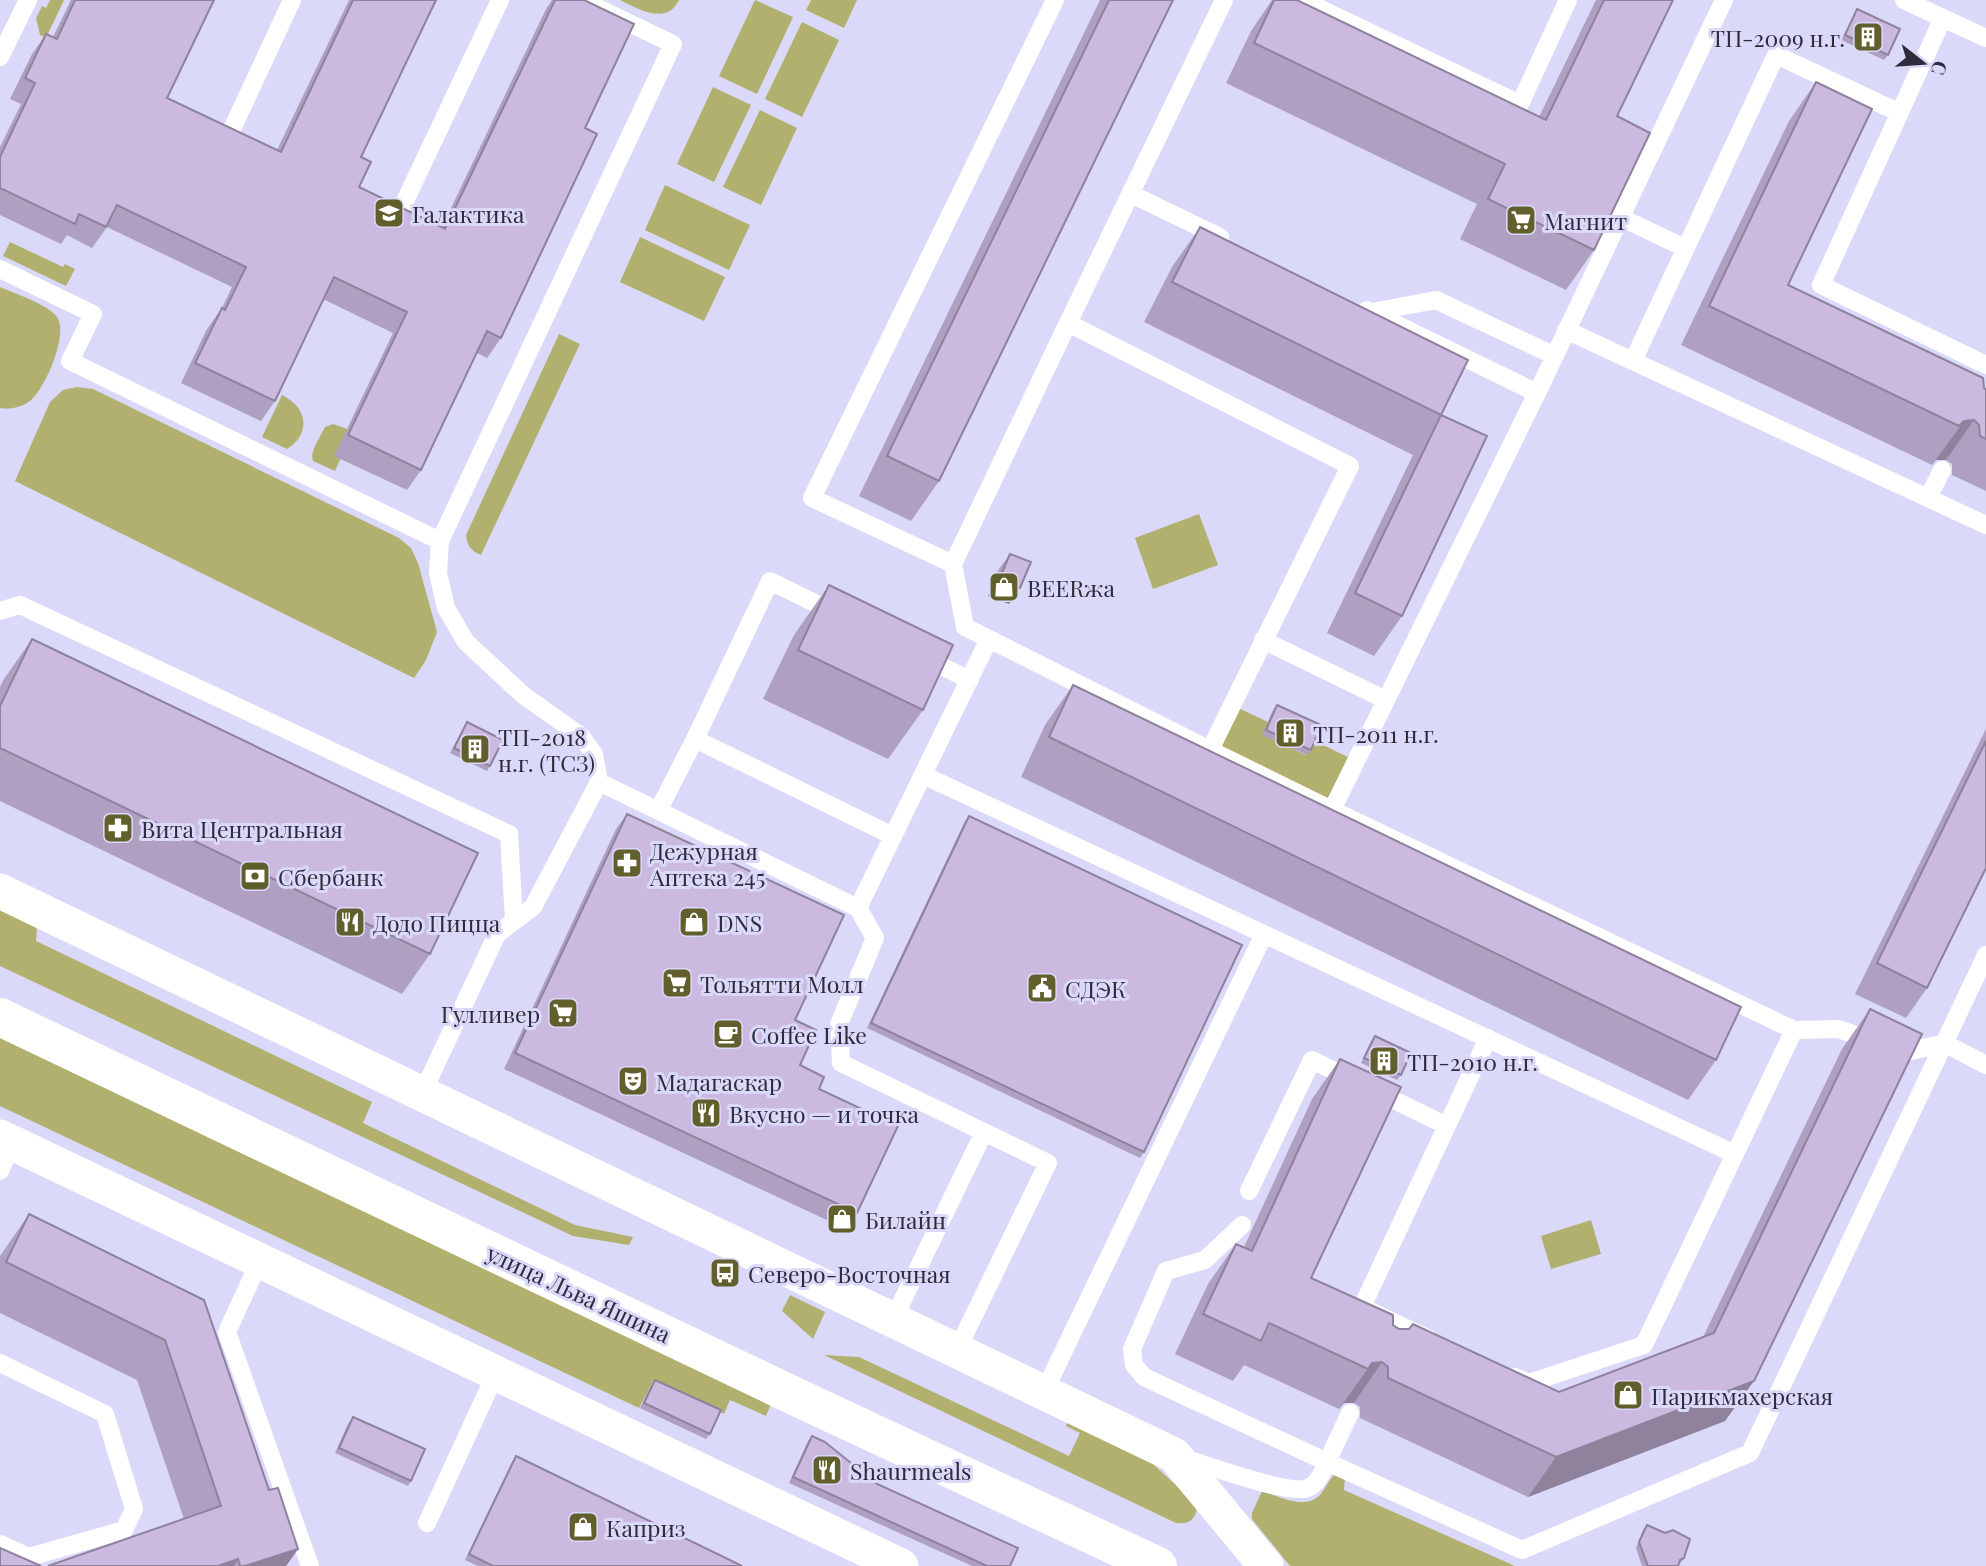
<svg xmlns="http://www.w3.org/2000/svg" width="1986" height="1566" viewBox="0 0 1986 1566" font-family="'Playfair Display',serif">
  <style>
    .green { fill: #b2b06e }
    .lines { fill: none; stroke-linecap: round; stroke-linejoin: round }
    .lane { stroke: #fff; stroke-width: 18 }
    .street { stroke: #fff; stroke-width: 35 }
    .secondary { stroke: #fff; stroke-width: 38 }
    .wall { fill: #af9fc0 }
    .shaded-wall { fill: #8e829c }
    .building { fill: #cbb9df; stroke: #8e829c; stroke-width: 2 }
    .labels { text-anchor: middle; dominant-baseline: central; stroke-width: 6; stroke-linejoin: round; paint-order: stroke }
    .poi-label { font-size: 23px; fill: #2d2c3b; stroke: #dad9f9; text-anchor: start }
    .street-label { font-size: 23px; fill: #2d2c3b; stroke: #dad9f9 }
  </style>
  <rect width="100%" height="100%" fill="#dad9f9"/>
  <path class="green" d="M50,0h14l-18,38 -6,-3 -4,-17 6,-12 4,2z
    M620,0h59c-13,26 -40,9 -59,0z
    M755,0l38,17 -36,77 -38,-18z
    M811,0h46l-13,28 -38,-18z
    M802,22l37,18 -37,77 -37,-18z
    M713,87l38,18 -37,77 -37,-18z
    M760,110l37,18 -36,77 -38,-18z
    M665,185l85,40 -21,45 -84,-40z
    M640,237l85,40 -21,44 -84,-39z
    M10,242l53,25 2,-3 10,5 -9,17 -63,-30z
    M0,287c14,6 49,18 57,30 12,17 -12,72 -27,84 -8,6 -20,9 -30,7z
    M559,334l21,10 -99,211c-10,-4 -14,-9 -15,-20z
    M77,387l16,2 306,149 12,10 7,15 19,69 -11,28 -12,18 -399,-197 35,-79 13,-12z
    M282,395c25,12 30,38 5,54l-25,-12z
    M333,424l20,7 -18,40 -22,-10 -1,-5 2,-8 11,-21z
    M1199,514l19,51 -65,24 -18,-51z
    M1232,705l36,17 -5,13 43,20 7,-15 43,21 -24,49 -122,-60z
    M0,897l37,28 -1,16 336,161 -9,21 212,102 58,12 -4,8 -56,-9 -573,-270z
    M0,1038l771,366 -5,12 -36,-16 -6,14 -71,-33 -14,27 -639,-302z
    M1591,1220l10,34 -50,15 -10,-33z
    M790,1295l35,17 -12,27 -31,-28z
    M824,1355l35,2 210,99 11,-23 -14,-7 4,-11 42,11 81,75 4,7c-2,13 -9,16 -21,15z
    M1336,1473l9,3 -1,14 171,76h-225l-38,-47v-6l10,-22c16,5 43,20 58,4 6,-7 9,-16 16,-22z"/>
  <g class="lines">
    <path class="lane" d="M1302,0l218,104 48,-104
      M1904,0l82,38
      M1943,18l-122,267 165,80
      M0,57l28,-57
      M233,127l59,-127
      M1131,194l89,43
      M1620,217l65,31
      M397,218l103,-218
      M0,269l93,45 -23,47 370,180
      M1367,310l170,83
      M1372,312l64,-12 119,56
      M1068,323l156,-323
      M1566,330l420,195
      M1633,361l143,-306 124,58
      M1928,498l14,-28
      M953,564l-141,-66 243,-498
      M0,611l20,-6 489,229 5,87
      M835,613l-65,-32 -75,158 198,97
      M1263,640l123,60
      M923,657l47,23
      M1210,750l122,60 205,-417 187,-393
      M923,775l812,379
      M599,782l259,126 131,-269 221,111 140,-284 -282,-143 -115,241 12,63 24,12
      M1332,810l462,220 44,-1 69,23 37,-9 42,22
      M658,811l37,-72
      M858,908l17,30 -36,86 2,39 207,100 -91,187
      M422,1094l75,-160 36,-27 66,-125 -5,-28 -13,-18 -58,-41 -57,-53 -20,-34 -8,-35 2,-32 233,-497 -92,-44
      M0,1171l12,-28
      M1249,1191l63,-131 133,65
      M260,1260l-33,72 83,234
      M893,1320l91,-188
      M1429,1339l-67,-32 126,-269
      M0,1363l105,51 29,95 -10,21 -95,27 -29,-13
      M1515,1377l14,6 115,-38 150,-315
      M1044,1392l220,-458
      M1350,1413l-23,49 195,88 228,-97 236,-498
      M1181,1457c23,7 109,39 127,31 11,-5 14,-16 19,-26l-183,-85 -10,-12 -2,-16 34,-78 39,-11 37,-35
      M427,1523l69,-150"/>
    <path class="street" d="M0,891l1174,564 92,111
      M0,1137l901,429"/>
    <path class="secondary" d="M0,1017l809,386 349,163"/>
  </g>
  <path class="wall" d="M71,0h143l-47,98 110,52 72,-150h87l-75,157 -2,30 83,40 104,-218 6,-9h32l1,128 -84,210 -14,20 -10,-5 -56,117 -14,20 -73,-34 59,-123 -70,-34 -48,102 -14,20 -80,-38 26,-54 15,-21 10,-21 -125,-60 -15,21 -25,-13 -6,9 -61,-29v-68l21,-43 -11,-5 22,-45 14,-20 7,3z
    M1100,0h73l-234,481 -28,40 -52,-25z
    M1272,0h25l242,117 57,-117h77l-56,116 -23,134 -28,40 -106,-51 17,-35 -251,-121 25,-52z
    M1857,9l31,46 -4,5 -43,-20z
    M1816,82l-28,203 198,105v101l-34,-16v-11l-6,-4h-10l-4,5 -251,-120 108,-224z
    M1200,227l241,188 -39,201 -28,40 -47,-23 86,-178 -269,-133 28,-55z
    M1010,554l-1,50 -21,-8 11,-27z
    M829,585l94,125 -35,49 -125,-60 31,-64z
    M32,639l398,315 -28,40 -402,-193v-114l4,-8z
    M1073,685l643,375 -28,40 -667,-323 24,-52z
    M1277,705l34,45 -4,5 -45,-20 11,-25z
    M467,722l23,44 -3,5 -37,-18z
    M1986,729v139l-59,120 -21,30 -51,-24z
    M627,814l168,206 5,45 57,148 -11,16 -342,-160 112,-240z
    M969,816l175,336 -4,6 -273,-130 98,-207z
    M1870,1009l-145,412 -197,76 -168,-79v-11l-6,-4h-10l-5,6 -95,-44 -11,16 -58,-27 33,-70 28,-40 8,3 68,-148 28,-40 -29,219 82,47 6,4 160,63 144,-55 139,-288z
    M1375,1036l26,39 -4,5 -36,-17 10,-22z
    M29,1214l175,86 65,190 29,59 -12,17h-238l136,-47 -47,-139 -137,-67v-57z
    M655,1380l55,54 -4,5 -66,-31 11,-23z
    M353,1417l58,64 -3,5 -73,-33 14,-31z
    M812,1436l65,48 133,82h-38l-183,-83 19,-42z
    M516,1456l226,110h-264l-13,-6 47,-98z
    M1647,1525l37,33 -6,8h-36l-6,-18 7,-18z"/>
  <path class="shaded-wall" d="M1974,420l-28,40h-10l-4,5 32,-44z
    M999,580l21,8 -11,16 -21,-8z
    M1382,1362l-28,41h-10l-5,6 33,-46z
    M1754,1381l-29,40 -197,76 28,-40z
    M298,1549l-12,17h-41z
    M238,1559l-4,7h-16z"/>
  <path class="building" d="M75,0h139l-47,98 114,54 72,-152h83l-75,157 10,5 -12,25 86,42 110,-229h29l50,24 -49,104 12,6 -96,204 -14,-7 -66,139 -73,-35 59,-123 -73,-35 -59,124 -80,-38 27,-55 3,2 21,-43 -129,-62 -11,22 -27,-13 -4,10 -75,-36v-31l35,-74 -10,-5 21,-44 11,5z
    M1109,0h64l-234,481 -52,-25z
    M1274,0h23l249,120 58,-120h69l-56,116 33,17 -56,117 -106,-51 17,-35 -251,-121z
    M1857,9l43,20 -12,26 -43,-20z
    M1816,82l56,27 -84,176 195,93 1,10 2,2v49l-6,-3 -1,-11 -5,-5 -10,1 -5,5 -250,-120z
    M1200,227l268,133 -27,55 -269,-133z
    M1441,415l46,21 -85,180 -47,-23z
    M1010,554l21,8 -11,26 -21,-8z
    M829,585l124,60 -30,65 -125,-60z
    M32,639l446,214 -48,101 -430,-206v-42z
    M1073,685l668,322 -25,53 -667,-323z
    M1277,705l44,20 -10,25 -45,-20z
    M467,722l36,18 -13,26 -36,-18z
    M1986,741v127l-59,120 -50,-25z
    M627,814l217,101 -49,105 21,10 -16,35 24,12 -5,12 79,37 -41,87 -342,-160z
    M969,816l273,129 -98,207 -273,-129z
    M1870,1009l52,25 -168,347 -198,76 -168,-79v-11l-6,-5 -10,1 -4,6 -99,-46 -8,18 -58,-27 33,-70 16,7 88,-192 61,28 -90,191 82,37v10l6,4h10l4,-5 146,68 155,-59z
    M1375,1036l36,17 -10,22 -37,-17z
    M29,1214l175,86 65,190 9,-2 20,61 -53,17h-5l-2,-7 -20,7h-170l173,-60 -56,-166 -159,-78z
    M655,1380l66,30 -11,24 -66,-31z
    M353,1417l72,32 -14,32 -72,-33z
    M812,1436l13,6 52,42 141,64 -8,18h-23l-194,-89z
    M516,1456l226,110h-249l-24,-12z
    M1647,1525l18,8 8,-3 17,9 -6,19 -4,2 -2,6h-30l-9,-24z
    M0,1548l41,18h-41z"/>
  <defs>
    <g id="building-square" transform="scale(1.575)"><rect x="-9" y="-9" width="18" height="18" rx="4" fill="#615f2b" stroke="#dad9f9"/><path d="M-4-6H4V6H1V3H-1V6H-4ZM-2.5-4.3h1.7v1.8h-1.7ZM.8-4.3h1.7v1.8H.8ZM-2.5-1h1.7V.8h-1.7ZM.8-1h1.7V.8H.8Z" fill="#fff"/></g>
    <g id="school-square" transform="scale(1.575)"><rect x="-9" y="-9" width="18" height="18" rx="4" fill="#615f2b" stroke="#dad9f9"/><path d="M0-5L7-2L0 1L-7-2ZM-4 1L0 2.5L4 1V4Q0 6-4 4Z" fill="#fff"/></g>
    <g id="supermarket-square" transform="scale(1.575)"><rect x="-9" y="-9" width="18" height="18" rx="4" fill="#615f2b" stroke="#dad9f9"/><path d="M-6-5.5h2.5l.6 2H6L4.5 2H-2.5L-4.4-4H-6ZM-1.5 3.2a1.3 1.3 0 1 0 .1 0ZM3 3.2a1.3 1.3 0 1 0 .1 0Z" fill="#fff"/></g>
    <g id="shop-square" transform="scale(1.575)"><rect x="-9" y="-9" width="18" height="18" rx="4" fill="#615f2b" stroke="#dad9f9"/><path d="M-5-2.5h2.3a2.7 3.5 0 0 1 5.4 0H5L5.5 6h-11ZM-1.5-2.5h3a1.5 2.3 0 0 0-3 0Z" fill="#fff"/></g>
    <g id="pharmacy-square" transform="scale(1.575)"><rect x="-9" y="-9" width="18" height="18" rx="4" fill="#615f2b" stroke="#dad9f9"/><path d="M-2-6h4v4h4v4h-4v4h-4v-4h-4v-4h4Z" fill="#fff"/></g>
    <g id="bank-square" transform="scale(1.575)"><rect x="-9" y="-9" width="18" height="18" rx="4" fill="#615f2b" stroke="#dad9f9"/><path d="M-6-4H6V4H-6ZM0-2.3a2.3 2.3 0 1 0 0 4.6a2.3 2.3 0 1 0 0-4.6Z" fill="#fff"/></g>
    <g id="restaurant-square" transform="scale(1.575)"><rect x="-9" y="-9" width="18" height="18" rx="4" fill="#615f2b" stroke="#dad9f9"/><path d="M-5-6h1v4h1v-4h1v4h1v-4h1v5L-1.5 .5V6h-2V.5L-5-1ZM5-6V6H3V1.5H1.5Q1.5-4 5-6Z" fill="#fff"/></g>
    <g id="civic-square" transform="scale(1.575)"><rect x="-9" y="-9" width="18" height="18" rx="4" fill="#615f2b" stroke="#dad9f9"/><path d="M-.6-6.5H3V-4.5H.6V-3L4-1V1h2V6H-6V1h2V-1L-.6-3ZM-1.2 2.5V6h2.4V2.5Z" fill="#fff"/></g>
    <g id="cafe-square" transform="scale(1.575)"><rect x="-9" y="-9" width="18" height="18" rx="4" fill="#615f2b" stroke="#dad9f9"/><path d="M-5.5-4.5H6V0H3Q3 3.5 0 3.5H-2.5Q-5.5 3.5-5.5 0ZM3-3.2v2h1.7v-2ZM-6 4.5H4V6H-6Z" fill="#fff"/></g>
    <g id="theatre-square" transform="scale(1.575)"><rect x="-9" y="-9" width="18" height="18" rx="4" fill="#615f2b" stroke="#dad9f9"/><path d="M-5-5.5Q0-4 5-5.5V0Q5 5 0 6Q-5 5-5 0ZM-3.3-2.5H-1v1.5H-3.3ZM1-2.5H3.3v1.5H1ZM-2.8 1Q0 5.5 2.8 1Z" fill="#fff"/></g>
    <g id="bus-square" transform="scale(1.575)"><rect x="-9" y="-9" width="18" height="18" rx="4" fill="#615f2b" stroke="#dad9f9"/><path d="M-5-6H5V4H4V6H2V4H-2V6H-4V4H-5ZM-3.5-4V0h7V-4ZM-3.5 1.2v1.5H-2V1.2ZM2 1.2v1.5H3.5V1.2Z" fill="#fff"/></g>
  </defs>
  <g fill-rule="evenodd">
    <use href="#building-square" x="1868" y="37"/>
    <use href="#school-square" x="389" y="213"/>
    <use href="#supermarket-square" x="1521" y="220"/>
    <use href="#shop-square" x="1004" y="587"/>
    <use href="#building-square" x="1290" y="733"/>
    <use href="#building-square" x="475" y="749"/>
    <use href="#pharmacy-square" x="118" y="828"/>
    <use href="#pharmacy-square" x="627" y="863"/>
    <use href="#bank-square" x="255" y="876"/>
    <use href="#restaurant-square" x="350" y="922"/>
    <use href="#shop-square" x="694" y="922"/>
    <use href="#supermarket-square" x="677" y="983"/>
    <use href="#civic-square" x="1042" y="988"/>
    <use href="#supermarket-square" x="563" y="1013"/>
    <use href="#cafe-square" x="728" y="1034"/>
    <use href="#building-square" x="1384" y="1061"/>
    <use href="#theatre-square" x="633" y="1081"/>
    <use href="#restaurant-square" x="706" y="1113"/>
    <use href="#shop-square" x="842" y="1219"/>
    <use href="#bus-square" x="725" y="1273"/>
    <use href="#shop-square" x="1628" y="1395"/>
    <use href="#restaurant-square" x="827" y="1470"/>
    <use href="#shop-square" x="583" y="1527"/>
  </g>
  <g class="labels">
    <g class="poi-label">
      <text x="1845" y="37" text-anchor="end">ТП-2009 н.г.</text>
      <text x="412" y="213">Галактика</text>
      <text x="1544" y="220">Магнит</text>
      <text x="1027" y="587">BEERжа</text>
      <text x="1313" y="733">ТП-2011 н.г.</text>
      <text x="498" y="736">ТП-2018<tspan x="498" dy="26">н.г. (ТСЗ)</tspan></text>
      <text x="141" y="828">Вита Центральная</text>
      <text x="650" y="850">Дежурная<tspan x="650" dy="26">Аптека 245</tspan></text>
      <text x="278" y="876">Сбербанк</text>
      <text x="373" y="922">Додо Пицца</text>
      <text x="717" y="922">DNS</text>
      <text x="700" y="983">Тольятти Молл</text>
      <text x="1065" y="988">СДЭК</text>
      <text x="540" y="1013" text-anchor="end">Гулливер</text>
      <text x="751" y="1034">Coffee Like</text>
      <text x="1407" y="1061">ТП-2010 н.г.</text>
      <text x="656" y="1081">Мадагаскар</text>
      <text x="729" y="1113">Вкусно — и точка</text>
      <text x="865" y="1219">Билайн</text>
      <text x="748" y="1273">Северо-Восточная</text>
      <text x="1651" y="1395">Парикмахерская</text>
      <text x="850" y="1470">Shaurmeals</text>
      <text x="606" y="1527">Каприз</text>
    </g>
    <g class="street-label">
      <text transform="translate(579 1293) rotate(25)">улица Льва Яшина</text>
    </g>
  </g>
  <g transform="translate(1923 63) rotate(107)" stroke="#dad9f9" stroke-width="5" paint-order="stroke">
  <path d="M0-5L12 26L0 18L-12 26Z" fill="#2d2c3b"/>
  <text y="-10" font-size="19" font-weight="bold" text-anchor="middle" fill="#2d2c3b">С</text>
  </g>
</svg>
